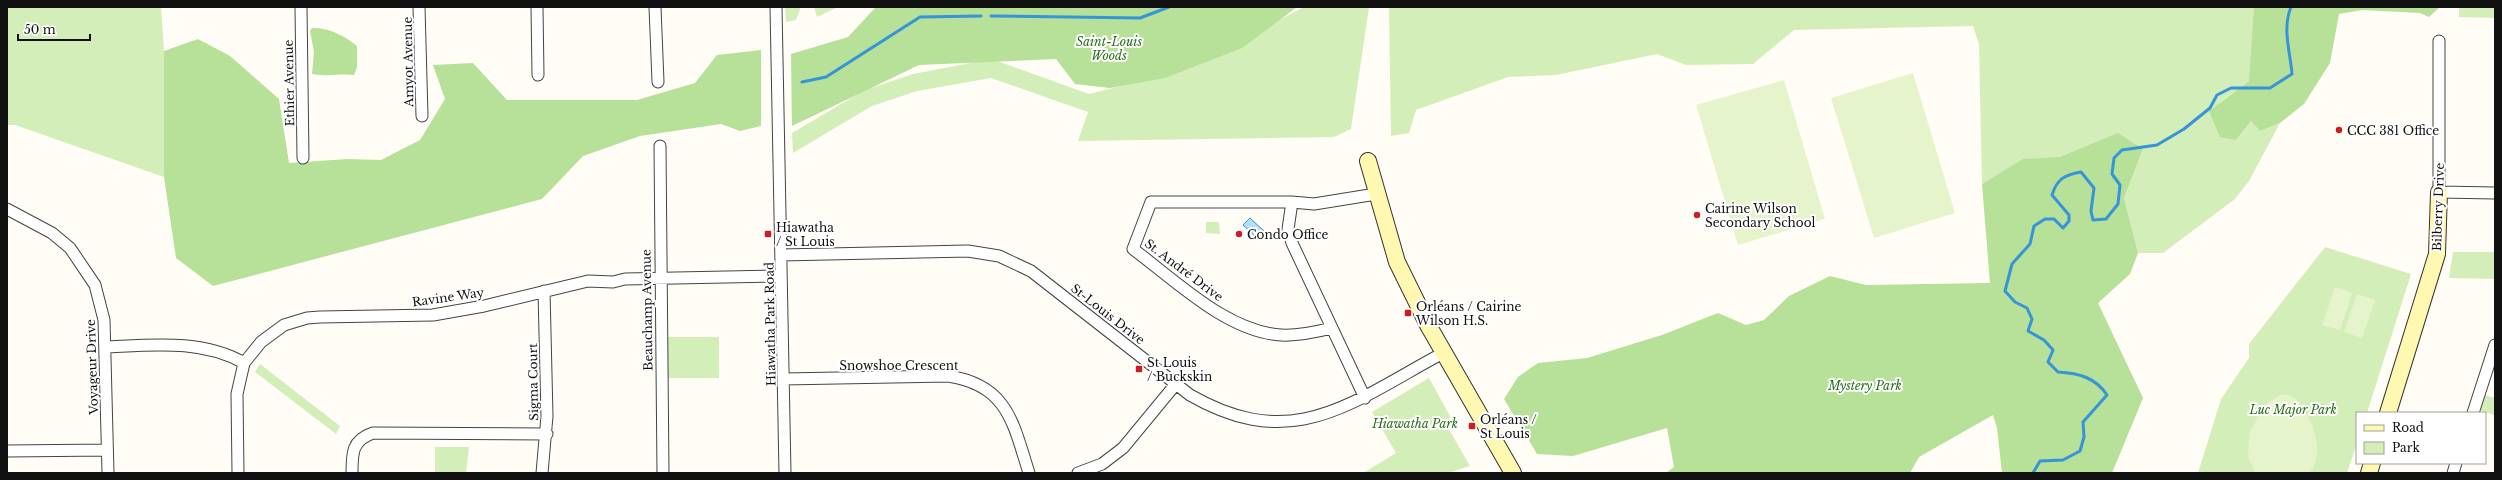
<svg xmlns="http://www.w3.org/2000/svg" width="2502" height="480" viewBox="0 0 2502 480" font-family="'Libre Baskerville',serif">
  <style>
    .green { fill: #d4eeba }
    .forest { fill: #b7e098 }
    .pitch { fill: #e6f4cc }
    .water { fill: #b5dffb; stroke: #3694d8 }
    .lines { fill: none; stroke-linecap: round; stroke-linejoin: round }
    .stream { stroke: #3694d8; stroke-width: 3 }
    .street-casing { stroke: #444; stroke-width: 13 }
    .secondary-casing { stroke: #333; stroke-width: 18 }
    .street { stroke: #fff; stroke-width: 11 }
    .secondary { stroke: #fff8b0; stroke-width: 16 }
    .poi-dot { fill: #cd1c22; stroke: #fff; stroke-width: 1.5 }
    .labels { text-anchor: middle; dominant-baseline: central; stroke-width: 4; stroke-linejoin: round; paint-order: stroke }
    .park-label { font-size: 12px; font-style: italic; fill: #2a6f1a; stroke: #fff }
    .street-label { font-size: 12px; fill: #111; stroke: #fff }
    .poi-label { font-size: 12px; fill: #111; stroke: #fff; text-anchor: start }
  </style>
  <rect width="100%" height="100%" fill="#fffdf5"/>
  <path class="green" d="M7,7h154l3,44v126l-149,-52h-8z
    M785,7h16l-5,13 -10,2z
    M814,7h24l-21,10z
    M1304,7h65l-18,122 -17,8 -256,4 10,-29 -97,-34 -74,13 -45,15 -79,47 -1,-20 73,-43 48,-16 79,-15 97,35 94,-24z
    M1389,7h902l-42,74 -29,21 16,38 15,-19 9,10 20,-8 -31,58 -14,18 -72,54h-25l-14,-55 19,-49 -94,23 -33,-8 -34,20 -3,-140 -6,-18 -179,4 -41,34 -67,1 -29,-11 -101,21 -48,2 -92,33 -7,23 -18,3z
    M2459,7h36v11l-36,-1z
    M1206,222h13l1,12 -14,-1z
    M2325,247l86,27 -44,139h-10v30l-10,30h-149l23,-74 28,-41v-14z
    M2453,252h42v27l-46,-1z
    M667,337h52v41h-52z
    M260,364l80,62 -4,8 -81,-62z
    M1429,378l21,38 -3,10 23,40 -22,7h-85l33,-20 -24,-41z
    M2485,395l10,3 -1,17 -14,-5z
    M435,447h34l-3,26h-31z"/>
  <path class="forest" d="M881,7h416l-55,41 -77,30 -55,10 -35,-4 -19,-25 -137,6 -127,61 -1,-72 57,-17 27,-29z
    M2254,7h186l-11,10 -9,-4 -58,-3 -23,4 -9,49 -26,41 -24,19 -20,8 -9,-10 -15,19 -16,-3 -11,-26 40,-30z
    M312,28c18,0 31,7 45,18v21l-3,8c-15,-2 -28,2 -42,-1l2,-22 -4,-21z
    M198,39l32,17 49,43 10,64 59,-4 33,1 39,-20 25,-41 -12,-34 40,-2 34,37h130l58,-17 22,-28 44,-5v76l-21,5 -19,-7 -81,12 -57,20 -41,43 -329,87 -37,-28 -12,-81v-126z
    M2118,133l25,16 -19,49 14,55 -8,21 -32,29 45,95 -31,75h-110l-5,-45 -4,-13 -74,42 -9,16h-244l8,-6 -7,-39 -94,28 -36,-2 -33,-55 14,-22 20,-14 49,-5 75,-23 56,-22 28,12 18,-5 25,-24 41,-20 36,9 124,-2 -8,-99 41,-25 37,-2z"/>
  <path class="pitch" d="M1913,73l42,140 -81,25 -43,-140z
    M1784,80l41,139 -87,26 -42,-140z
    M2335,287l17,6 -12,37 -18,-5z
    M2357,294l18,6 -13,38 -18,-6z
    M2282,394c4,1 9,2 12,4 12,8 22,34 23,48 1,10 -2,19 -7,27h-55l-7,-17 2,-24 13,-26z"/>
  <path class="water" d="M1250,218l15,14 -7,7 -15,-14z"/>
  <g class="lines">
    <path class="stream" d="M991,16l149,2 29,-11
      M802,82l24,-5 94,-60 61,-1
      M2033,473l7,-12 23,-1 17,-9 4,-14 -1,-15 24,-27c-11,-17 -28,-22 -49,-23l-10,-10 5,-12 -9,-10 -16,-9 4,-12 -5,-11 -12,-6 -10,-11 7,-27 18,-20 4,-18 11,-7h9l9,9 6,-7v-6l-17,-20c5,-16 12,-20 29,-23l13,16 -3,23 2,9 13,-1 12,-15 2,-19 -8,-11 2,-16 8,-8 35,-5 27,-16 26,-21 7,-13 14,-7h39l22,-14c-2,-24 -10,-45 -1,-67"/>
    <g class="street-casing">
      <path id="street" d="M301,7l2,151
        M419,7l3,109
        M537,7l1,68
        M655,7l3,75
        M776,7l9,466
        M2439,41v151l56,1
        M660,146l3,327
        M1292,202l-4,27 4,14 73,155
        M7,209l45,24 18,15 25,37 9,35 4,153
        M781,255l187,-4 31,5 32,15 159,124c104,60 163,6 253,-42
        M1332,328c-16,4 -34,8 -51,7 -54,-3 -106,-55 -148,-86l18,-47h141l22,2 62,-10
        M105,347c47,-2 97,-8 139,16
        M783,379l165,-3c60,9 65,47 81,97
        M2473,413l22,-68
        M7,451l100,-1
        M238,473l-1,-79 7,-31 17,-21 23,-17 23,-7 13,-1 113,-2 51,-9 104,-25 25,1 12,-3 156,-3
        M352,473c0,-20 0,-33 21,-40l174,1
        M542,473l5,-57 -3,-125
        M1078,473l24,-9 21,-16 52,-63
        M2453,473l3,-10"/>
    </g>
    <g class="secondary-casing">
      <path id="secondary" d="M1368,161l29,101 31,63 85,148
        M2388,413l49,-159 2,-62
        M2369,473l3,-10"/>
    </g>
    <use href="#street" class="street"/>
    <use href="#secondary" class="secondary"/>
  </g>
  <g class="poi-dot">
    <circle cx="2339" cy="130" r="4"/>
    <circle cx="1697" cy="215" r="4"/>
    <rect x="764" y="230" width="8" height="8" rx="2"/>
    <circle cx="1239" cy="234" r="4"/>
    <rect x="1404" y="309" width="8" height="8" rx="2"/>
    <rect x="1135" y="365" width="8" height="8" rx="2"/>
    <rect x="1468" y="422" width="8" height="8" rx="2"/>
  </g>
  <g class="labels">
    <g class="park-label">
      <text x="1109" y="41">Saint-Louis<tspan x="1109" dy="14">Woods</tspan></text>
      <text x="1865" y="385">Mystery Park</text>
      <text x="2293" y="409">Luc Major Park</text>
      <text x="1415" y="423">Hiawatha Park</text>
    </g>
    <g class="street-label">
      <text transform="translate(408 62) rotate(-91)">Amyot Avenue</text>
      <text transform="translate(289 83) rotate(-91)">Ethier Avenue</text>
      <text transform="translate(2438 207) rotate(-88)">Bilberry Drive</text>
      <text transform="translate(1184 270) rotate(37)">St. André Drive</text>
      <text transform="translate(448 297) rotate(-8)">Ravine Way</text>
      <text transform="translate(647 310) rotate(-91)">Beauchamp Avenue</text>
      <text transform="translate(1108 314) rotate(38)">St-Louis Drive</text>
      <text transform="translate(770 324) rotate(-91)">Hiawatha Park Road</text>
      <text x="899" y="365">Snowshoe Crescent</text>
      <text transform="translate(92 367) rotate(-92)">Voyageur Drive</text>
      <text transform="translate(533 382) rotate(-91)">Sigma Court</text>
    </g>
    <g class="poi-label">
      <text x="2347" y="130">CCC 381 Office</text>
      <text x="1705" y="208">Cairine Wilson<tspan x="1705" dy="14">Secondary School</tspan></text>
      <text x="776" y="227">Hiawatha<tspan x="776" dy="14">/ St Louis</tspan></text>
      <text x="1247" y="234">Condo Office</text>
      <text x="1416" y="306">Orléans / Cairine<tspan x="1416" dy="14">Wilson H.S.</tspan></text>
      <text x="1147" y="362">St Louis<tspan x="1147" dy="14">/ Buckskin</tspan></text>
      <text x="1480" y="419">Orléans /<tspan x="1480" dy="14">St Louis</tspan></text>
    </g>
  </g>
  <rect width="2502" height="480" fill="none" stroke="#111111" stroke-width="16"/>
  <rect x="2356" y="412" width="130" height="52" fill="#ffffff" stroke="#a0a0a0"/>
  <rect x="2364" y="425" width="20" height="6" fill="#fff8b0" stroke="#a0a0a0"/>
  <text x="2392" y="432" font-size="12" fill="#111111">Road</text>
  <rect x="2364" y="442" width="20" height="12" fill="#d4eeba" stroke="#a0a0a0"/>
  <text x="2392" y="452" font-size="12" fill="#111111">Park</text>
  <path d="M18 34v6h72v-6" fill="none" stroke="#111111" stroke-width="2"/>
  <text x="24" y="34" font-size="12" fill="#111111" stroke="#ffffff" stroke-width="3" paint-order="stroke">50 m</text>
</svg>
